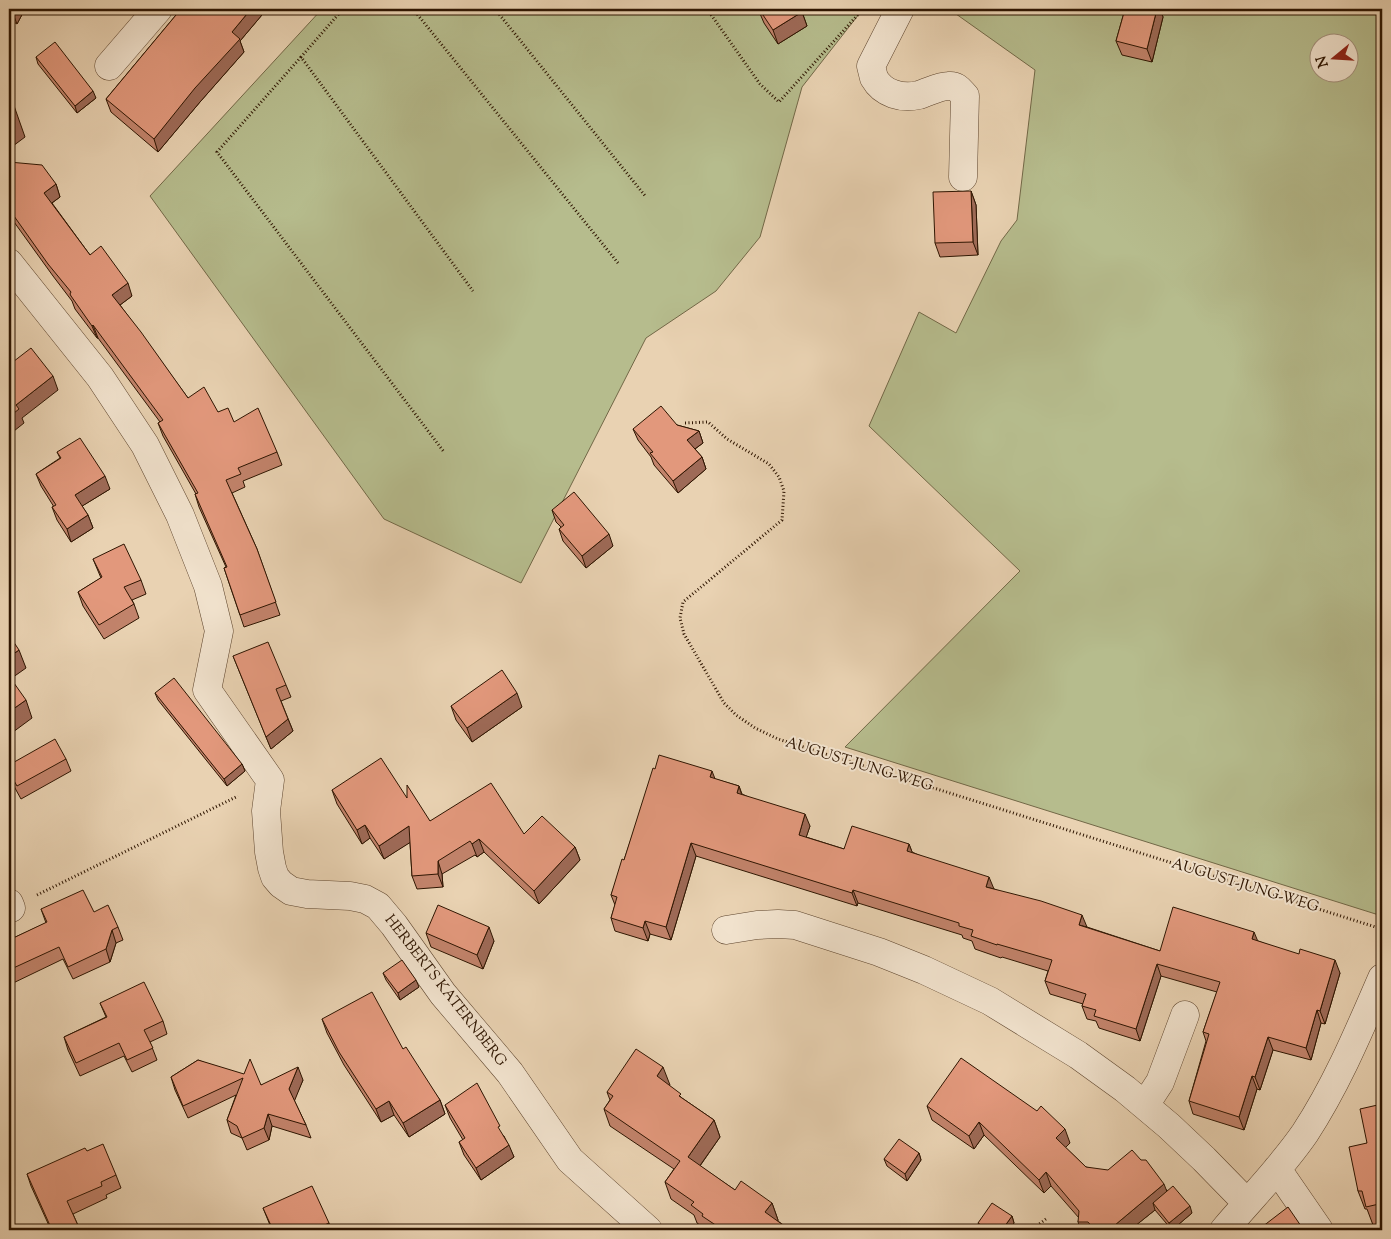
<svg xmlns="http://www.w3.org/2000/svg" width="1391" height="1239" viewBox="0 0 1391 1239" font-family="'Sorts Mill Goudy',serif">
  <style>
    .green { fill: #b6bc8d; stroke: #726847; fill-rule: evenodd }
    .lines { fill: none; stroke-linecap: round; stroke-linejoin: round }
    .minor-casing { stroke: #5d442d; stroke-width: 29 }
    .path { stroke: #2e1501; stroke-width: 3; stroke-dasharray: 1 2.5; stroke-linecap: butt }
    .minor { stroke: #f1e2cd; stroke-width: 28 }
    .wall { fill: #c2836b; stroke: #2e1501 }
    .shaded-wall { fill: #9e6a57; stroke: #2e1501 }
    .building { fill: #e2987c; stroke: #2e1501 }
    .labels { text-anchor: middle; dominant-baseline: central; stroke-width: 4; stroke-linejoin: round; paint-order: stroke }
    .street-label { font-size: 15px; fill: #2e1501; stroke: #f1e2cd }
  </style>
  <rect width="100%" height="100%" fill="#e9d2b2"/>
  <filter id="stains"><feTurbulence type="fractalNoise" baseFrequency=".004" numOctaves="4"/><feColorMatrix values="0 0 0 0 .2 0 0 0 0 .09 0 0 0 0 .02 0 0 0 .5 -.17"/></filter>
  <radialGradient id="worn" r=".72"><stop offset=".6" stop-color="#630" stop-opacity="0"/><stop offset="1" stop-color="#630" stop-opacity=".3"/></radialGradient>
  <path class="green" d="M322,9h541l-61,78 -42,150 -44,54 -70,47 -125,245 -137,-64 -234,-323z
    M949,9h433v907l-537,-169 175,-176 -151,-145 50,-114 37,21 45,-92 16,-21 18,-150zM1318,42h30v30h-30z"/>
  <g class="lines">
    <g class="minor-casing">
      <path id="minor" d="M900,9l-29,57c1,4 2,8 3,12 9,16 28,21 45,17 10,-3 20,-9 30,-9 8,-1 11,5 16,10l-2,81
        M109,66l49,-57
        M9,263l91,114 45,68 35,70 28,71 11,45 -12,59 63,90 -4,31 3,41 3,16 3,9 6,7 10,7 16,3 43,2 15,3 13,7 16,19 49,69 67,79 60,87 78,70
        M9,903l2,5
        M726,930l31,-5 21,-1 17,1 84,27 45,18 66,31 88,54 47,34 44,37 35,33 43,44
        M1145,1105l15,-23 25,-67
        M1277,1169l42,61
        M1224,1230c27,-32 57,-62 81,-97 32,-49 54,-102 77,-155"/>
    </g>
    <path class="path" d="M343,9l-42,48 172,234
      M413,9l205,254
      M495,9l151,188
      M707,9l53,75 19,18 84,-93
      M301,57l-84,95 227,300
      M685,423l23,-1 19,17 42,25 10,13 5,14 -2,29 -99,82 -3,16 4,16 40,69 12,12 19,13 23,11 604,190
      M37,895l201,-99
      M1031,1230l15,-11"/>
    <use href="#minor" class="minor"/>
  </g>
  <path class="wall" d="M9,9h16l-8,15 -8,-5z
    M181,9h86l-27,32 4,11 -44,50 -42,50 -47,-40 -5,-13z
    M758,9l44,3 5,14 -29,18 -14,-21z
    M1125,9h35l3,8 -11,45 -30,-7 -6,-14z
    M36,57l60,41 -19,15 -39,-49z
    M9,162l47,22 4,13 -8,6 38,52 42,41 -12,9 68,93 30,14 59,40 5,13 -39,16 2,6 -13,6 25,56 23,66 -36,12 -20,-59 2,-1 -27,-60 -4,-13h1l-33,-58 -5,-13 2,-1 -62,-84h-1l-22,-29 -3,-8 -19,-25 -44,-61z
    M971,191l5,14 2,50 -38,2 -5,-14z
    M677,425l22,6 4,12 -8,6 7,8 4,12 -28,24 -24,-28 -3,-8 -13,-17 -5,-11z
    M57,452l53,37 -28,17 6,9 5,13 -22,14 -14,-22 -5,-13h2l-13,-21 -5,-12 24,-16z
    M552,510l61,36 -27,22 -23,-27 -4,-12 2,-2 -5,-5z
    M93,559l48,21 5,14 -14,6 2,4 5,14 -35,21 -21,-33 -5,-14 23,-14z
    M233,656l53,29 5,12 -10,4 12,30 -22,18z
    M155,693l87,71 3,7 -18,15 -69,-86z
    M451,706l71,1 -50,35 -16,-22z
    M66,759l5,12 -50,28 -11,-20 -1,-5v-9z
    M655,769l60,10 24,7 3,8 68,32 -4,11 38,12 65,-5 3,8 82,37 93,38 73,24 98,-10 82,32 -15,51 -4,-1 -10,37 -38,-10 -13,40 -3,-1 -13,41 -51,-16 -4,-13 17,-60 -3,-9 14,-40 -56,-16 -21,65 -41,-13 -3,-7 -9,-2 -5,-13 1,-2 -33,-10 -5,-13 3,-10 -46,-14 -1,1 -26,-9 -3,-8 -9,-3 -1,-3 -104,-32 -1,3 -161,-50 -25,84 -21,-6 -2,7 -33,-10 -4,-13 4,-13 -4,-10 13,-35z
    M332,790l75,8 23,23 94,13 51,13 5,13 -41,44 -55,-52 -7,5 -2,-2 -33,19 1,13 -26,2 -5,-13 -2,-34 -26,17 -14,-21 -8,6 -25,-40z
    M41,909l77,18 5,13 -7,3 -6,19 -37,17 -10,-20 -54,26v-45l37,-17z
    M426,933l68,8 -11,28 -52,-22z
    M383,973l36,14 -19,13 -14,-20z
    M100,1003l63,18 4,13 -17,8 7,18 -25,12 -8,-16 -44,20 -12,-26 -4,-13 42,-20z
    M322,1019l81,30 37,51 5,14 -36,23 -15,-22 -13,7 -37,-57 -17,-32z
    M198,1060l63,25 42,-5 -9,20 12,25 5,13 -39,-12 -3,14 -22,10 -5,-12 -11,-5 -4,-13 9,-25 -48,23 -13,-28 -4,-13z
    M669,1085l13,13 32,22 6,17 -20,29 35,24 37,13 6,17v1l12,9h-83l-10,-7 -3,-8 -23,-16 -6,-17 9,-13 -64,-43 -6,-17 6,-9 -3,-8 63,-7z
    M1382,1104v119l-9,2 -6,-16h-2l-7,-18 9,-48z
    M445,1105l59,31 10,21 -33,23 -17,-25 -5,-13 4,-2 -13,-22z
    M927,1106l143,37 -5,4 21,20 81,23 25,23 -20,17 -17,-20 -25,20h-49l-3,-8 1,-4 -28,-32 -7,7 -60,-58 -10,14 -42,-29z
    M87,1151l29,24 5,13 -15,7 1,3 -34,16 7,16h-29l-20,-44 -4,-12z
    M919,1153l2,7 -14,21 -20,-15 -3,-7z
    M263,1208l66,15 3,7h-60z
    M1012,1216l2,7 -5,7h-28l-3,-7z"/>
  <path class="shaded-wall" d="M13,9h12l-8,15 -5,-13z
    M251,9h16l-27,32 4,11 -44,50 -42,50 -4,-13 78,-107z
    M1157,9h3l3,8 -11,45 -5,-13z
    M802,12l5,14 -29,18 -5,-14z
    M93,91l3,7 -19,15 -2,-7z
    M12,100l13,37 -16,12v-47z
    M56,184l4,13 -11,8 -5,-12z
    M971,191l5,14 2,50 -5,-13z
    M128,283l4,13 -16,12 -4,-13z
    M93,325l5,13h-1l-5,-12z
    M53,376l5,14 -36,28 2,5 -15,12v-18l7,-12z
    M699,431l4,12 -11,8 -5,-11z
    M702,457l4,12 -28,24 -5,-12z
    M105,476l5,13 -31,19 -4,-13z
    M88,515l5,13 -22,14 -4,-13z
    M609,534l4,12 -27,22 -4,-12z
    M19,650l7,18 -17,12v-23z
    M517,693l5,14 -50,35 -5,-14z
    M26,700l6,18 -23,17v-23z
    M288,719l5,12 -22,18 -5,-12z
    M242,764l3,7 -18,15 -3,-7z
    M712,771l5,13 -7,-7z
    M739,786l4,13 -6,-6z
    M805,814l5,12 -7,21 -4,-12z
    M365,825l5,13 -8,6 -5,-14z
    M409,826l5,14 -30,19 -5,-13z
    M479,839l5,13 -7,5 -5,-13z
    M691,843l5,13 -25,84 -5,-13z
    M909,844l5,13 -7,-6z
    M575,847l5,13 -41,44 -5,-13z
    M438,861l4,13 1,13 -5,-13z
    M989,877l5,12 -8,-2z
    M853,890l5,13 -1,3 -5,-13z
    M1082,915l5,12 -8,-2z
    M645,921l5,13 -2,7 -5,-13z
    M489,927l5,14 -11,28 -6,-14z
    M112,930l4,13 -6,19 -4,-13z
    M1254,932l5,12 -7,-5z
    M1335,960l5,13 -15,51 -5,-13z
    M1157,964l4,12 -21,65 -4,-12z
    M416,980l3,7 -19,13 -2,-7z
    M1317,1010l4,13 -10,37 -5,-12z
    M1268,1037l5,13 -13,40 -5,-13z
    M298,1067l5,13 -9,22 -5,-13z
    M663,1067l7,18 -7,9 -6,-18z
    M1252,1076l5,13 -13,41 -5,-13z
    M440,1100l5,14 -36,23 -6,-14z
    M389,1101l5,14 -13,7 -5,-13z
    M268,1114l4,12 -3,14 -5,-12z
    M714,1120l6,17 -26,37 -6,-17z
    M979,1122l5,13 -10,14 -5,-13z
    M1065,1129l5,14 -9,9 -5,-14z
    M509,1145l5,12 -33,23 -5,-12z
    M919,1153l2,7 -14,21 -2,-7z
    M1046,1172l5,14 -7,7 -5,-13z
    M1164,1184l5,13 -16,6 2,7 -25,20h-21z
    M772,1203l6,17 -7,10 -6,-18z
    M1190,1206l2,7 -20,17 -3,-7z
    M1012,1216l2,7 -5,7h-7z"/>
  <path class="building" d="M181,9h70l-19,23 8,7 -45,49 -41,51 -48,-40z
    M759,9h41l2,3 -29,18z
    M1125,9h32l-10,40 -31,-8z
    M55,42l38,49 -18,15 -39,-49z
    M9,95l3,5 -3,2z
    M9,162l33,3 14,19 -12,9 46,62 11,-9 27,37 -16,12 29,37 47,66 16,-11 14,25 10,-4 6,14 24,-14 19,44 -39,16 3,6 -15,6 31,69 19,53 -36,13 -16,-47 3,-1 -32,-73 3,-1 -40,-70 5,-3 -70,-95 -1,1 -21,-30 -1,-2 1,-2 -23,-28 -39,-55z
    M971,191l2,51 -38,1 -2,-51z
    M31,348l22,28 -37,29 3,4 -10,8v-52z
    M661,406l16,19 22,6 -12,9 15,17 -29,24 -23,-28 3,-1 -20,-23z
    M80,438l25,38 -30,19 13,20 -21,14 -15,-22 4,-2 -20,-31 25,-16 -4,-6z
    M574,492l35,42 -27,22 -23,-27 5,-4 -12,-15z
    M124,544l17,36 -17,7 10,17 -35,21 -21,-33 24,-15 -9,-18z
    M9,635l10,15 -10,7z
    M268,642l18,43 -10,4 12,30 -22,18 -33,-81z
    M502,670l15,23 -50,35 -16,-22z
    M9,676l17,24 -17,12z
    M174,678l68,86 -18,15 -69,-86z
    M55,739l11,20 -49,27 -8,-14v-7z
    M659,755l53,16 -2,6 29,9 -2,7 68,21 -6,21 45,14 8,-23 57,18 -2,7 82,26 -3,10 55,14 41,14 -3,10 81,26 13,-44 81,25 -2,7 47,15 1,-5 35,11 -15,51 -3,-1 -11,38 -38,-11 -13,40 -3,-1 -13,41 -50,-16 20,-67 -6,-2 17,-50 -63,-18 -21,65 -42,-13 2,-6 -14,-4 4,-12 -41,-13 7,-21 -55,-16v1l-26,-9 2,-6 -14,-4v-3l-106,-33 -1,3 -161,-50 -25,84 -21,-6 -2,7 -32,-10 6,-21 -6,-2 11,-36 2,1 29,-92 2,1z
    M381,758l26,40v-13l23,36 61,-38 33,51 18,-18 33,31 -41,44 -55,-52 -7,5 -2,-3 -32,20v13l-26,2 -3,-50 -30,20 -14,-21 -8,5 -25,-40z
    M83,890l11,22 14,-7 10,22 -6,3 -6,19 -38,18 -9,-20 -50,23v-30l38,-18 -6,-13z
    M438,905l51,22 -12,28 -51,-22z
    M402,960l14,20 -18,13 -15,-20z
    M144,982l19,39 -19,9 9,18 -26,12 -8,-17 -43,20 -12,-26 43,-20 -7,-14z
    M372,992l31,57 3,-2 34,53 -37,23 -14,-22 -13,8 -37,-57 -17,-33z
    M636,1049l27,18 -6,9 24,18 -2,2 35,24 -26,37 47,33 6,-9 31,22 -7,9 25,18h-67l-21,-14 1,-2 -12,-9 3,-3 -29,-20 15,-21 -76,-52 9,-13 -6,-4z
    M961,1058l76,53 4,-5 24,23 -9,9 30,29 22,3 24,-20 9,10h5l18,24 -55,46h-14l-7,-8h-10l1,-11 -33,-39 -7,8 -60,-58 -10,14 -42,-30z
    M250,1059l11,26 37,-18 -9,22 17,36 -38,-11 -4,14 -22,10 -5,-12 -10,-6 16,-42 -60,28 -12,-29 27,-17 46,14z
    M1382,1067v23l-5,-22z
    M477,1083l23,43 -2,1 11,18 -33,23 -17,-26 6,-4 -20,-33z
    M1382,1104v116l-3,-16 -13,3 -4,-16h-4l-9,-44 18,-4 -7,-34z
    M899,1139l20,14 -14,21 -21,-15z
    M103,1144l13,31 -15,7 1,4 -35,15 13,29h-28l-25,-56 58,-26 2,3z
    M312,1186l17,37 -16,7h-40l-10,-22z
    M1173,1186l17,20 -21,17 -16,-20z
    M992,1203l20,13 -10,14h-13l-11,-7z
    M1288,1207l13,19 5,4h-48z"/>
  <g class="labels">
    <g class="street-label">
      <text transform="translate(859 765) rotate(17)">AUGUST-JUNG-WEG</text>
      <text transform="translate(1245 886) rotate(17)">AUGUST-JUNG-WEG</text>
      <text transform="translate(445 991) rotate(52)">HERBERTS KATERNBERG</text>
    </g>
  </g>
  <rect width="1391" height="1239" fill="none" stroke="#e9d2b2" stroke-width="30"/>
  <rect x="10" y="10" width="1371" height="1219" fill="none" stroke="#2e1501" stroke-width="2.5"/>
  <rect x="15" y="15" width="1361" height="1209" fill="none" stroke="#2e1501"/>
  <g transform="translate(1334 58) rotate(252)"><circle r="24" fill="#f1e2cd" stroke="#a3907b"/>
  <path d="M0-4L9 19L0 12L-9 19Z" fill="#8f2418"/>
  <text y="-8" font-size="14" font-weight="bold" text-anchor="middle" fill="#2e1501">N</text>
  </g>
  <rect width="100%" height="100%" filter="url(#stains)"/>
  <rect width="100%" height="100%" fill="url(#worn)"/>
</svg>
